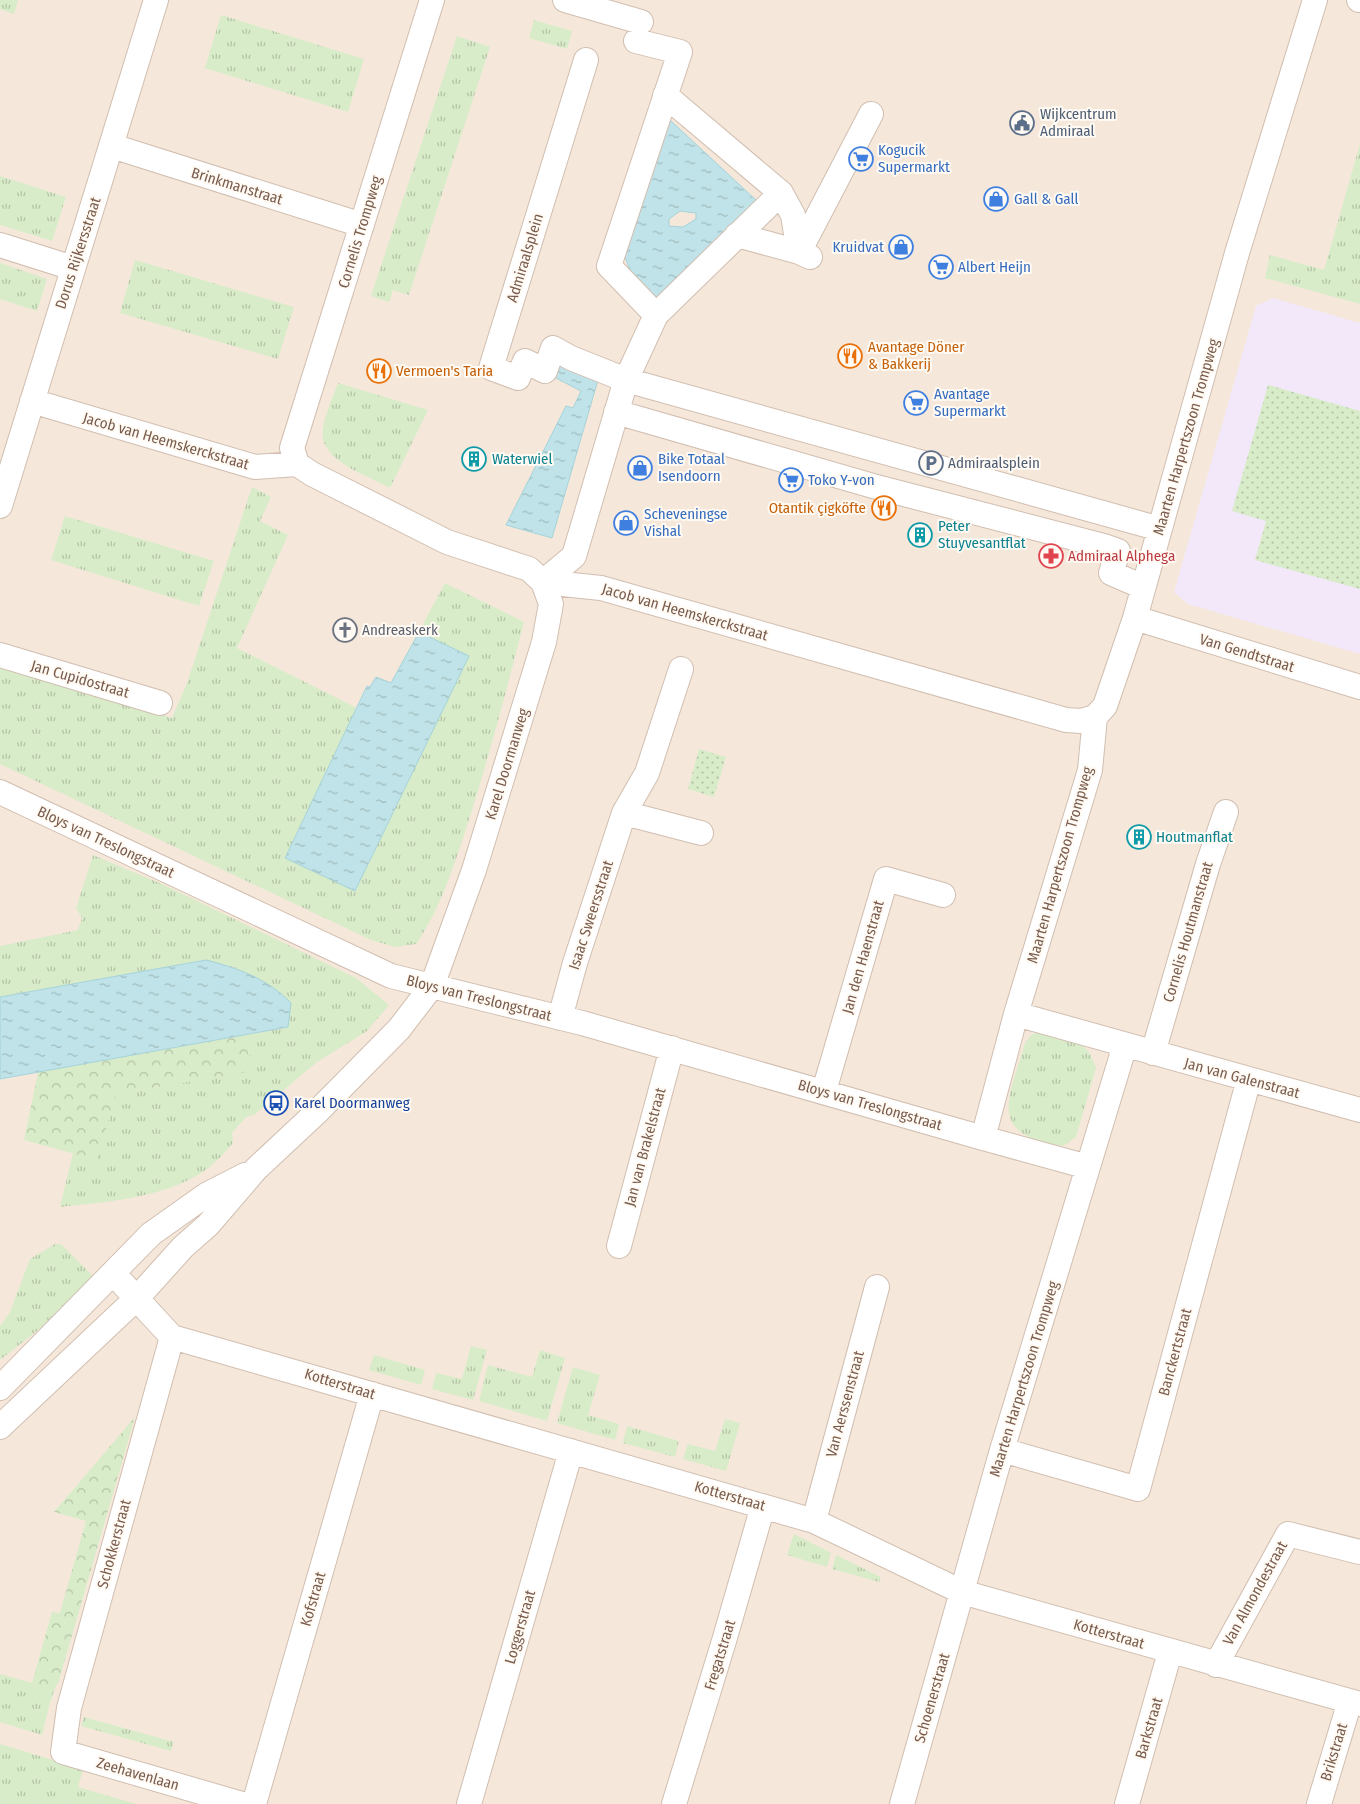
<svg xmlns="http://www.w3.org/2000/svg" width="1360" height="1804" viewBox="0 0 1360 1804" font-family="'Fira Sans Condensed',sans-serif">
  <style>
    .residential { fill: #f5e8da }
    .education { fill: #f3e8fa }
    .grass { fill: url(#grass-tufts) }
    .forest { fill: url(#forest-crowns) }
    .park { fill: url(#park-dots) }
    .water { fill: url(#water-ripples); stroke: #a5d3da; fill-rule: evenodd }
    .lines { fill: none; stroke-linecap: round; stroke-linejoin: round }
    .minor-casing { stroke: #d1beb0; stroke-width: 26 }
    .minor { stroke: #fff; stroke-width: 24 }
    .labels { text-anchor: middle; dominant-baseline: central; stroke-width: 4; stroke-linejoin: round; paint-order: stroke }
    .service-label { font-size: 15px; fill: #4e5e75; stroke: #fffaf3; text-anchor: start }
    .shop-label { font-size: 15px; fill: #366cbe; stroke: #fffaf3; text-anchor: start }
    .street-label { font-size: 15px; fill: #7a5c4d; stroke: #fffaf3 }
    .food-label { font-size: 15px; fill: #c56008; stroke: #fffaf3; text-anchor: start }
    .culture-label { font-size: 15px; fill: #0d838f; stroke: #fffaf3; text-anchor: start }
    .health-label { font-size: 15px; fill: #be3a42; stroke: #fffaf3; text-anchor: start }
    .worship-label { font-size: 15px; fill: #5b616d; stroke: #fffaf3; text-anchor: start }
    .transit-label { font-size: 15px; fill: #164399; stroke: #fffaf3; text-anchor: start }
  </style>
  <defs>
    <pattern id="grass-tufts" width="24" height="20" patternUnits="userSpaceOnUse" patternTransform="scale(1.25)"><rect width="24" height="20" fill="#d8ecc9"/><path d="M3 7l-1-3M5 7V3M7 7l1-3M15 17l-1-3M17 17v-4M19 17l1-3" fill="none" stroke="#b4c2a5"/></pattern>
    <pattern id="forest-crowns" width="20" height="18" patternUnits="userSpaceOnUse" patternTransform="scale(1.25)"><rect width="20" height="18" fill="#d8ecc9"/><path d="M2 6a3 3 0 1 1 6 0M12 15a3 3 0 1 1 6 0" fill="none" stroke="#b4c2a5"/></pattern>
    <pattern id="park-dots" width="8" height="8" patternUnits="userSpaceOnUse" patternTransform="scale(1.25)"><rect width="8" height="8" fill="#d8ecc9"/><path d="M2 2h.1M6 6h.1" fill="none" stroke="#b4c2a5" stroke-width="1.8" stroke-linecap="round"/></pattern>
    <pattern id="water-ripples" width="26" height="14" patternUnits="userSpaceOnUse" patternTransform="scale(1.25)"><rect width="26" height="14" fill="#bfe3e8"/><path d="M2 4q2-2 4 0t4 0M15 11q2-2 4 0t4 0" fill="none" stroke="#a0bbbe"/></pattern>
  </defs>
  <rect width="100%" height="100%" fill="#fdf6ec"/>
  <path class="residential" d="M0,0h1360v1804h-1332l-28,-34z"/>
  <path class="education" d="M1273,298l87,25v331l-172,-50 -14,-12 82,-286z"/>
  <path class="grass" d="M0,0h18l-4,14 -14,-5z
    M221,15l143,44 -16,53 -143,-44z
    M534,20l38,11 -5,18 -38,-11z
    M457,36l33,11 -81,248 -16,-5 -4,12 -18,-6z
    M1360,144v160l-95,-26 5,-23 54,15z
    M0,176l66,21 -14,44 -52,-16z
    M135,260l159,47 -16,52 -158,-46z
    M0,263l47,16 -10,32 -37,-12z
    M338,383l90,27 -38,78c-20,-11 -62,-25 -67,-49 -3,-13 10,-42 15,-56z
    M252,487l19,10 -11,24 28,14 -51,113 120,60 -72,149 183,-201 -49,-24 26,-49 79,39c-18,70 -36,139 -58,207 -13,39 -26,81 -50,115l-21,3 -24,-7 -371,-176v-99l172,53 15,-35z
    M65,516l149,45 -15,45 -148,-46z
    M93,855l71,30 192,93 33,27 -22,26 -50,31 -63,53 -8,2 -14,16 1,10c-7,8 -14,16 -22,23 -39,31 -102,36 -151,41l13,-54 24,6 19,-65 136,-23 -6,-36 42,-8 -82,-67 -206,37v-51l78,-16 4,-12 -6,-10z
    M1037,1032c27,1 51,7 59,36l-20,69 -13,9c-78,-12 -54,-47 -38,-103l5,-7z
    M55,1244h6l38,38 -99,78v-34l10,-14 20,-53z
    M471,1346l16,4 -14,50 -41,-11 4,-16 26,6z
    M540,1350l25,8 -18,63 -68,-20 9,-36 44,12z
    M374,1355l51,15 -4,15 -52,-15z
    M573,1367l27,8 -12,40 31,9 -4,16 -58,-17z
    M725,1419l15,4 -14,48 -43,-12 5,-15 27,7z
    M627,1426l52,15 -4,16 -52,-14z
    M794,1534l37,19 -4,14 -40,-12z
    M836,1555l45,22 -2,5 -47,-13z
    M0,1674l32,9 18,20 -8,32 -42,-13z
    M84,1717l90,25 -3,9 -90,-25z
    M0,1744l83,25 -5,18 58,17h-136z"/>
  <path class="forest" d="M246,1035l6,36 -136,23 -19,66 -73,-20 14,-68z
    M135,1417l-77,267 -2,1 -6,18 -18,-20 20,-71 8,1 26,-92 -32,-9z"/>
  <path class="park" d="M1268,385l92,26v178l-105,-29 11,-39 -34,-10z
    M699,749l27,8 -12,40 -26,-8z"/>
  <path class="water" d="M671,121l86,80 -102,100 -23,-26 -7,-18 1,-22 26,-82zM680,211l16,2v6l-13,8 -14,-1v-7z
    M562,362l36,18 -46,158 -46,-13 60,-119 7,2 8,-17 -27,-14z
    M419,632l50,24 -114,235 -70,-33 82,-172 3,1 6,-10 15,6z
    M206,960c32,8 62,19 85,43l-3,24 -288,52v-82z"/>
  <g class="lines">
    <g class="minor-casing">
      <path id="minor" d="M565,0l76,22
        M1359,0h1
        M586,60l-95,308 27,10 7,-17 20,10 8,-23 18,10 55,22 534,149
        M665,95l116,98
        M112,146l250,79
        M737,235l62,17 72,-138
        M0,245l73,23
        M656,315l125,-122 12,22 6,37 11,5
        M32,401l223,66 42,-3 15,10 135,68 82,27 14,13 58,6 465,132 15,1 14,-4
        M616,412l257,74 231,60 14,5 -7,22 32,14
        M297,464l-5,-16 140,-448
        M0,506l156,-506
        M543,582l31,-26 52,-176 30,-65 -47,-49 71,-214 -44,-11
        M1135,618l225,69
        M0,655l160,48
        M0,792l391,184 191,47 401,115
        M624,813l77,20
        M1016,1014l74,-244 5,-53 10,-11 30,-88 102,-365 78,-253
        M560,1018l15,-55 49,-150 23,-40 34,-104
        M1153,1053l55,-189 18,-52
        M824,1091l62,-212 57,16
        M1088,1167l-105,-29 33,-124 344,96
        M619,1246l53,-198
        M114,1274l58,63 642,184 148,71 398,112
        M172,1337l-103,371 -6,44 179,52
        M0,1388l151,-154 55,-39 39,-20
        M0,1427l138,-130 45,-50 25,-22 48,-56 61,-57 82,-83 33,-43 42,-116 70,-228 7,-38 -8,-22
        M1002,1450l136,39 111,-410
        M814,1521l63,-234
        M1216,1665l72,-131 72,18
        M254,1804l118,-410
        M469,1804l102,-353
        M674,1804l50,-163 39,-135
        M902,1804l100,-354 123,-405
        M1127,1804l43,-152
        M1319,1804l31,-103"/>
    </g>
    <use href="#minor" class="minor"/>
  </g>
  <defs>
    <g id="civic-ring" transform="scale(1.25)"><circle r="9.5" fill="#fffaf3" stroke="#5c6f8a" stroke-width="1.5"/><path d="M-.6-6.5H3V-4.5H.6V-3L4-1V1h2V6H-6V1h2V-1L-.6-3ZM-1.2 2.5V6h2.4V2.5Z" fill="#5c6f8a"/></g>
    <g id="supermarket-ring" transform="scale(1.25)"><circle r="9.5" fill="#fffaf3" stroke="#3f7fe0" stroke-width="1.5"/><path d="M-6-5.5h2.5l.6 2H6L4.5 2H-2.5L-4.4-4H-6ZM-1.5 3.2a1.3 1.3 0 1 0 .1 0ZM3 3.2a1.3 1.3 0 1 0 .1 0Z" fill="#3f7fe0"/></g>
    <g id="shop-ring" transform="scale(1.25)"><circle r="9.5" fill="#fffaf3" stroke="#3f7fe0" stroke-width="1.5"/><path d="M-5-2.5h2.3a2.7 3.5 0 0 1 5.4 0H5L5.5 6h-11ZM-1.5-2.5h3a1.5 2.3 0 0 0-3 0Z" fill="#3f7fe0"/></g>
    <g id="restaurant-ring" transform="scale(1.25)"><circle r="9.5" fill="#fffaf3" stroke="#e8710a" stroke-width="1.5"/><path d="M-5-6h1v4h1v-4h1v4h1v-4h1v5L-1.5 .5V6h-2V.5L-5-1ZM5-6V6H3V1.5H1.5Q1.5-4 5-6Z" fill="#e8710a"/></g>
    <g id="building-ring" transform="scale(1.25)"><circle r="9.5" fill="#fffaf3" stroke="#0f9aa8" stroke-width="1.5"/><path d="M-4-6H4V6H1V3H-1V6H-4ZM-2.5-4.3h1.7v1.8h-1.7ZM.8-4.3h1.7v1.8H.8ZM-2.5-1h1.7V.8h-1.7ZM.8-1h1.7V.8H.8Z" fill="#0f9aa8"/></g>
    <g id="parking-ring" transform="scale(1.25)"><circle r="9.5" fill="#fffaf3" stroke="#5c6f8a" stroke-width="1.5"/><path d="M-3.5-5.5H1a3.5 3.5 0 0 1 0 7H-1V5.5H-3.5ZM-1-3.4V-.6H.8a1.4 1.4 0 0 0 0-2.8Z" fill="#5c6f8a"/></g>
    <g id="pharmacy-ring" transform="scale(1.25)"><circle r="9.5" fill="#fffaf3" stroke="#e0444e" stroke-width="1.5"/><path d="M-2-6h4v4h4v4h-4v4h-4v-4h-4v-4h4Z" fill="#e0444e"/></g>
    <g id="church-ring" transform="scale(1.25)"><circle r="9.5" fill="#fffaf3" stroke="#6b7280" stroke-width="1.5"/><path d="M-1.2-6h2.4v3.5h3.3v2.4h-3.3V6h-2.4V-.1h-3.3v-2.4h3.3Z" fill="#6b7280"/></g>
    <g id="bus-ring" transform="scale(1.25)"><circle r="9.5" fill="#fffaf3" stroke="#1a4fb4" stroke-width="1.5"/><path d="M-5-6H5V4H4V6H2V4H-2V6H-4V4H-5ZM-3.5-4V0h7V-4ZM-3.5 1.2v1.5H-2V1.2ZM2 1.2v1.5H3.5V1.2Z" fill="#1a4fb4"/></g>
  </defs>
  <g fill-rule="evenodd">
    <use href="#civic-ring" x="1022" y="123"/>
    <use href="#supermarket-ring" x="861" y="159"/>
    <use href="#shop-ring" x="996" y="199"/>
    <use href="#shop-ring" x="901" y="247"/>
    <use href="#supermarket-ring" x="941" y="267"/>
    <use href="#restaurant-ring" x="850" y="356"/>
    <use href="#restaurant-ring" x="379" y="371"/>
    <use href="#supermarket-ring" x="916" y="403"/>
    <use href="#building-ring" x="474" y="459"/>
    <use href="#parking-ring" x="931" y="463"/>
    <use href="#shop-ring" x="640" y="468"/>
    <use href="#supermarket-ring" x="791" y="480"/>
    <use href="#restaurant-ring" x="884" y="508"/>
    <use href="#shop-ring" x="626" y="523"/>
    <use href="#building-ring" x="920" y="535"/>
    <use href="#pharmacy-ring" x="1051" y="556"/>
    <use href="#church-ring" x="345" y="630"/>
    <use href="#building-ring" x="1139" y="837"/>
    <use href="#bus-ring" x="276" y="1103"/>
  </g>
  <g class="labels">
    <g class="service-label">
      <text x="1040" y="114">Wijkcentrum<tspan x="1040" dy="17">Admiraal</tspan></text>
      <text x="948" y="463">Admiraalsplein</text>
    </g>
    <g class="shop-label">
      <text x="878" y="150">Kogucik<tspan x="878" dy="17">Supermarkt</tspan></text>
      <text x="1014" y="199">Gall &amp; Gall</text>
      <text x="884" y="247" text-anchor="end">Kruidvat</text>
      <text x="958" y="267">Albert Heijn</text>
      <text x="934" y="394">Avantage<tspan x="934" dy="17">Supermarkt</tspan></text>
      <text x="658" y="459">Bike Totaal<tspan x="658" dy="17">Isendoorn</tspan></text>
      <text x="808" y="480">Toko Y-von</text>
      <text x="644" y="514">Scheveningse<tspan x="644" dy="17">Vishal</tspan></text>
    </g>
    <g class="street-label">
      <text transform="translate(237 186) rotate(17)">Brinkmanstraat</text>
      <text transform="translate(360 232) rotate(-73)">Cornelis Trompweg</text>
      <text transform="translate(78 253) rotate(-72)">Dorus Rijkersstraat</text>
      <text transform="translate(525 258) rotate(-73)">Admiraalsplein</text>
      <text transform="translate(1186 437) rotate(-74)">Maarten Harpertszoon Trompweg</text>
      <text transform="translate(166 441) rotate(16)">Jacob van Heemskerckstraat</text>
      <text transform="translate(685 612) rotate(16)">Jacob van Heemskerckstraat</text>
      <text transform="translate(1247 653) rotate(17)">Van Gendtstraat</text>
      <text transform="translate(80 679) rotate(16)">Jan Cupidostraat</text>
      <text transform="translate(507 764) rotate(-73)">Karel Doormanweg</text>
      <text transform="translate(106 842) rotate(25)">Bloys van Treslongstraat</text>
      <text transform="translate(1060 865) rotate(-74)">Maarten Harpertszoon Trompweg</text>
      <text transform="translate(591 915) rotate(-72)">Isaac Sweersstraat</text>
      <text transform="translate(1188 932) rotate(-74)">Cornelis Houtmanstraat</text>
      <text transform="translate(863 957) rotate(-74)">Jan den Haenstraat</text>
      <text transform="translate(479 998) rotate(14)">Bloys van Treslongstraat</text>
      <text transform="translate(1242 1078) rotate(15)">Jan van Galenstraat</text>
      <text transform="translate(870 1105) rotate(16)">Bloys van Treslongstraat</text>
      <text transform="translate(645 1147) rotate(-75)">Jan van Brakelstraat</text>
      <text transform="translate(1175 1352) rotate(-75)">Banckertstraat</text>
      <text transform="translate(1024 1379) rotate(-73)">Maarten Harpertszoon Trompweg</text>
      <text transform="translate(340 1384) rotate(17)">Kotterstraat</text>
      <text transform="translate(845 1404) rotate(-75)">Van Aerssenstraat</text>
      <text transform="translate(730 1496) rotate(16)">Kotterstraat</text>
      <text transform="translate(114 1544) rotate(-75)">Schokkerstraat</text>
      <text transform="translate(1255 1593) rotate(-61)">Van Almondestraat</text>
      <text transform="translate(313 1599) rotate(-74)">Kofstraat</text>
      <text transform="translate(520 1627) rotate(-74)">Loggerstraat</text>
      <text transform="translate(1109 1634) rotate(16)">Kotterstraat</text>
      <text transform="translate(720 1655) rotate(-73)">Fregatstraat</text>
      <text transform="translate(932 1698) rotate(-74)">Schoenerstraat</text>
      <text transform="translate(1149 1728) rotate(-74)">Barkstraat</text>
      <text transform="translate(1334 1752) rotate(-73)">Brikstraat</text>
      <text transform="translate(138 1774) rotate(16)">Zeehavenlaan</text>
    </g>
    <g class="food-label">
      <text x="868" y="347">Avantage Döner<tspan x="868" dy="17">&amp; Bakkerij</tspan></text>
      <text x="396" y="371">Vermoen's Taria</text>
      <text x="866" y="508" text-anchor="end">Otantik çigköfte</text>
    </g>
    <g class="culture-label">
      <text x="492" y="459">Waterwiel</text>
      <text x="938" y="526">Peter<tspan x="938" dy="17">Stuyvesantflat</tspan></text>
      <text x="1156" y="837">Houtmanflat</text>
    </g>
    <g class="health-label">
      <text x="1068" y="556">Admiraal Alphega</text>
    </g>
    <g class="worship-label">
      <text x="362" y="630">Andreaskerk</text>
    </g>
    <g class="transit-label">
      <text x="294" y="1103">Karel Doormanweg</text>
    </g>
  </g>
</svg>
